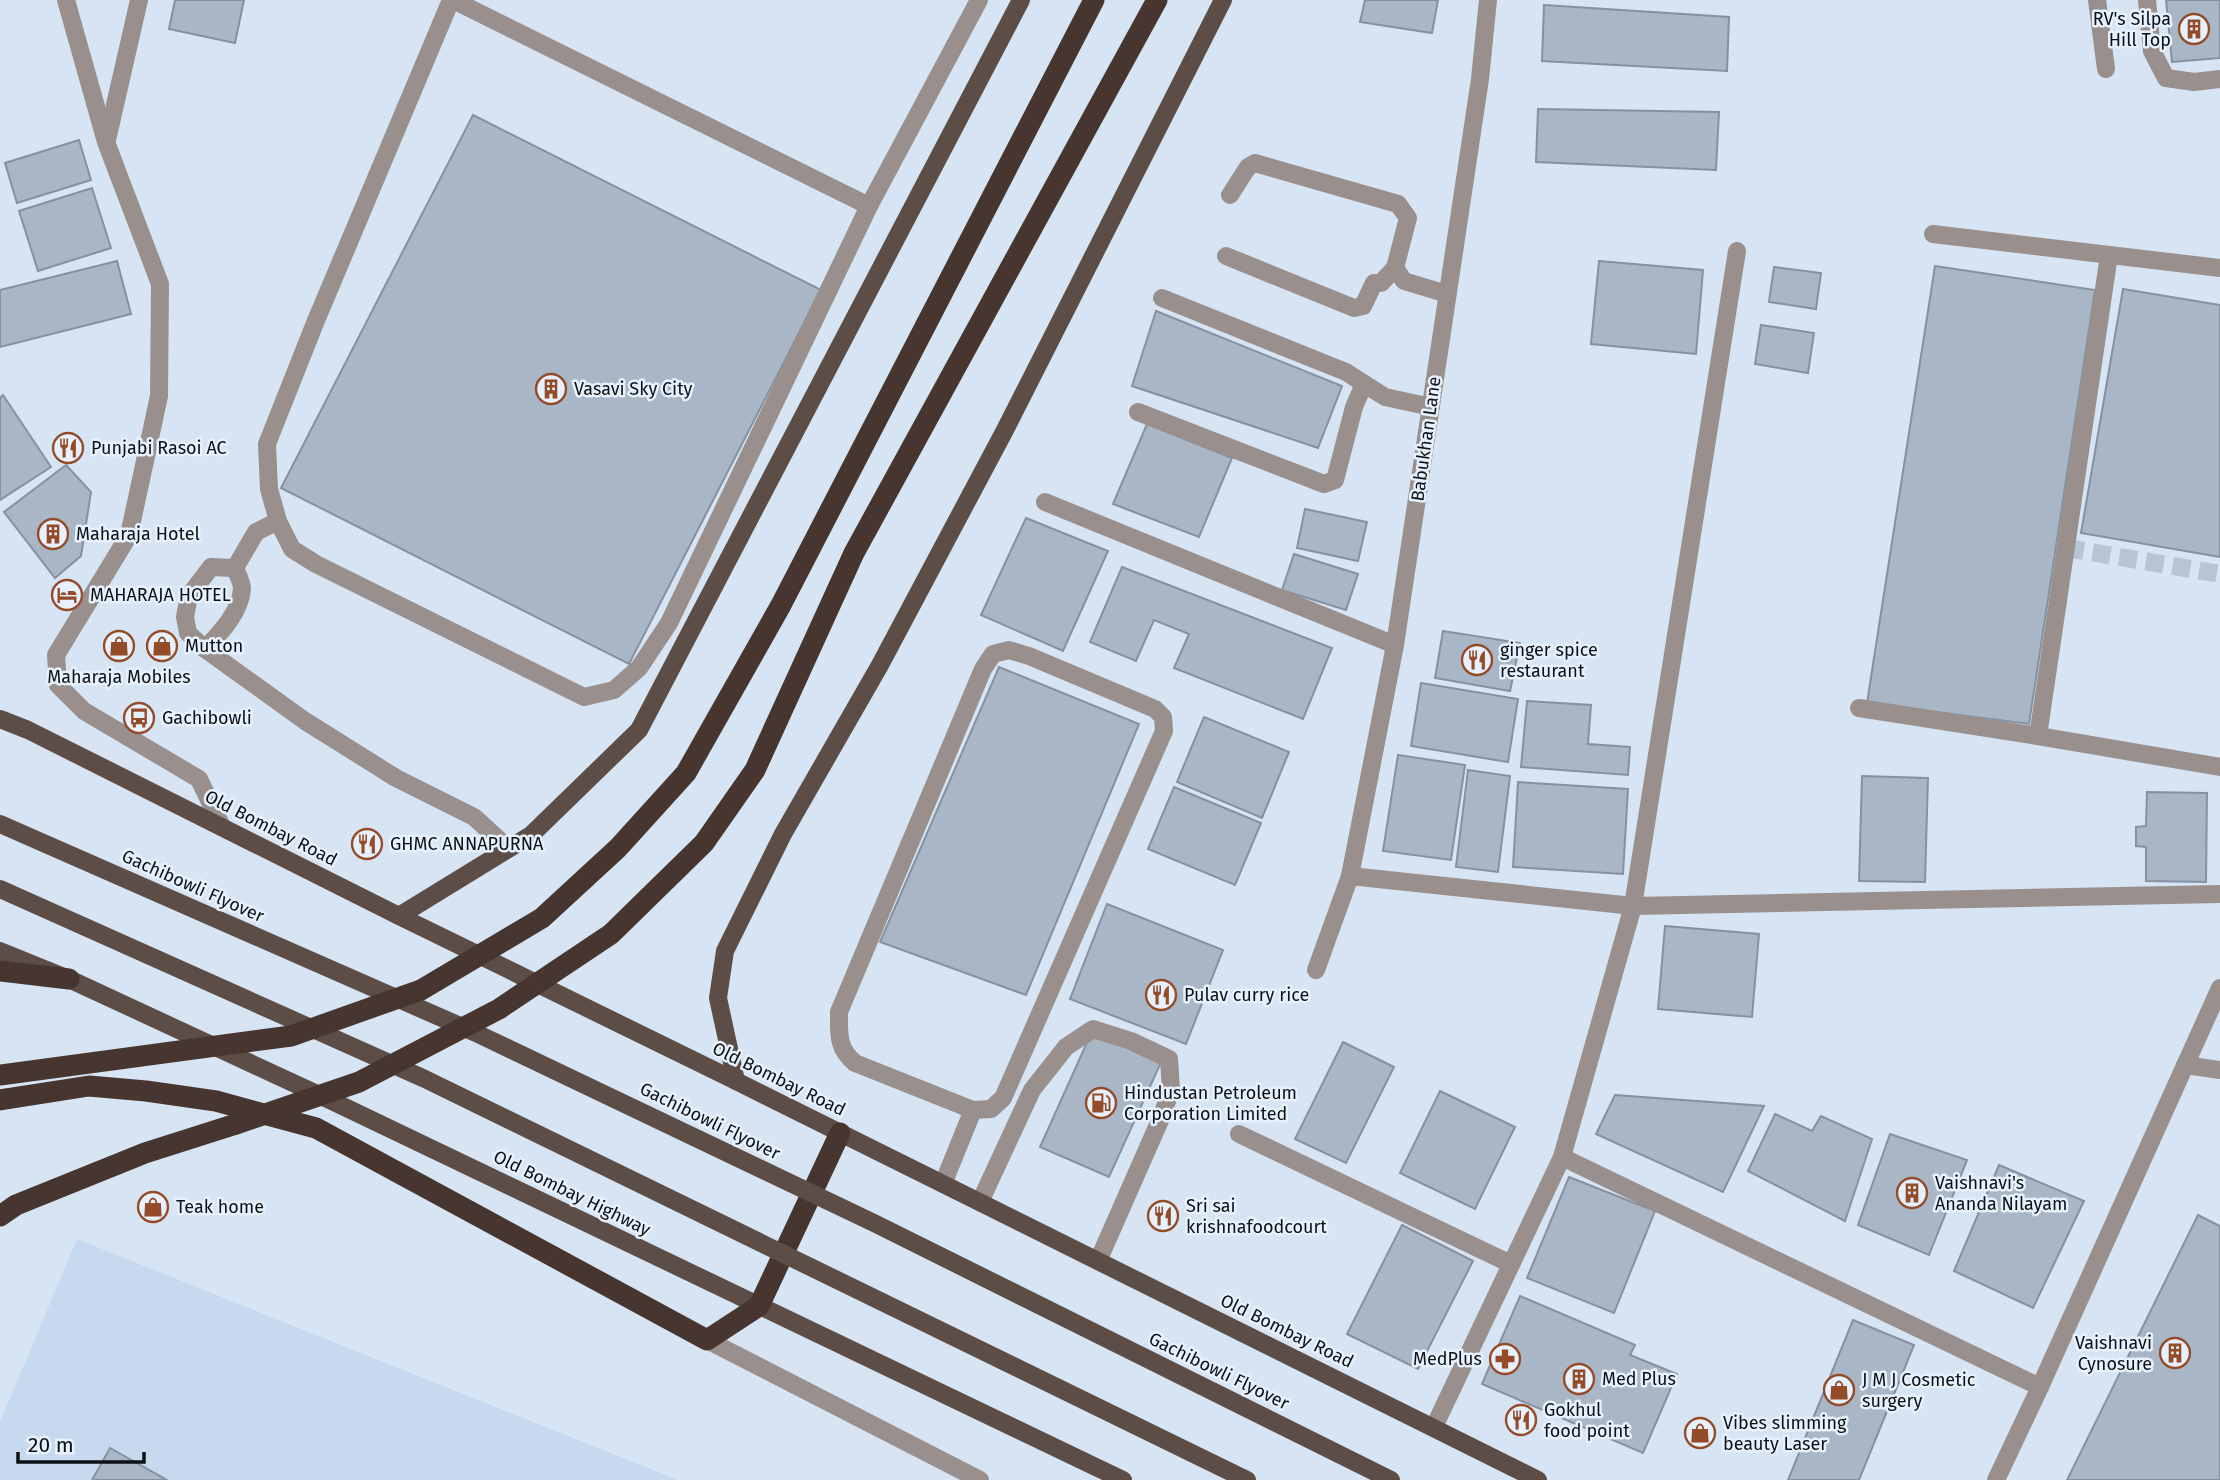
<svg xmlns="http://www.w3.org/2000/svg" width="2220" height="1480" viewBox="0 0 2220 1480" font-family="'Fira Sans',sans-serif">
<rect width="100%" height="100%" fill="#d7e4f4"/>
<polygon fill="#c7d9ef" points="77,1239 678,1480 0,1480 0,1422"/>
<g fill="#a9b6c5" stroke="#8591a0" stroke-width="2">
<polygon points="175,0 244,0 235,43 169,29"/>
<polygon points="1365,0 1438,0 1432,33 1360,22"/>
<polygon points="2166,0 2220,0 2220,58 2172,62"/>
<polygon points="1544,5 1729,17 1727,71 1542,61"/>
<polygon points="1538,109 1719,112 1716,170 1536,162"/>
<polygon points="473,115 821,290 629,664 281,488"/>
<polygon points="79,140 91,180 17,203 5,163"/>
<polygon points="92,188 111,248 38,271 19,211"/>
<polygon points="117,261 131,314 0,347 0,290"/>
<polygon points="1599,261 1703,270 1696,354 1591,344"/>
<polygon points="1935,266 2095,290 2029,724 1867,703"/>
<polygon points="1774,267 1821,273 1816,309 1769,302"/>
<polygon points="2123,289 2220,305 2220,557 2081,533"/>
<polygon points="1156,311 1342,386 1318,448 1132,386"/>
<polygon points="1761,325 1814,333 1808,373 1755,364"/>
<polygon points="3,395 51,467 0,500 0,398"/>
<polygon points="1147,424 1232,458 1199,537 1113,504"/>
<polygon points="66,465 91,492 81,556 55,578 4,512"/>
<polygon points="1305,509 1367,522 1358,561 1297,548"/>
<polygon points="1026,518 1108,551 1063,651 981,615"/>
<polygon points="1294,554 1358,574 1346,610 1282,590"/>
<polygon points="1122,567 1332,648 1303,719 1174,668 1189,634 1154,620 1136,661 1090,642"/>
<polygon points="1443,631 1520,643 1510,691 1435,678"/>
<polygon points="999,667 1139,724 1026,995 880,942"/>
<polygon points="1421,683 1518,699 1508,762 1411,746"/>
<polygon points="1527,701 1591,705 1588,744 1630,747 1628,775 1521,767"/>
<polygon points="1204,717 1289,752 1262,818 1177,782"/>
<polygon points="1398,755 1465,765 1451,860 1383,851"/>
<polygon points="1468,770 1510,776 1498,872 1456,867"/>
<polygon points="1862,776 1928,778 1925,882 1859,881"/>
<polygon points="1518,782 1628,789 1623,874 1513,867"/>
<polygon points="1174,787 1261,823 1235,885 1148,849"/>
<polygon points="2147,792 2207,793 2206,882 2146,881 2146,847 2136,846 2136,827 2146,826"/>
<polygon points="1107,904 1223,950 1186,1044 1070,999"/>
<polygon points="1665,926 1759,934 1752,1017 1658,1009"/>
<polygon points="1093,1029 1162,1060 1109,1177 1040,1147"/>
<polygon points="1343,1042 1394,1067 1346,1163 1295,1139"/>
<polygon points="1440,1091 1515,1127 1475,1209 1400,1173"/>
<polygon points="1615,1095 1764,1106 1723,1192 1596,1134"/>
<polygon points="1775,1114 1812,1131 1821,1116 1872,1139 1845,1221 1748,1171"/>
<polygon points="1890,1134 1967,1160 1929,1255 1858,1225"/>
<polygon points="1999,1165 2084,1201 2033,1308 1954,1271"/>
<polygon points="1569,1177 1655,1211 1614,1313 1527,1278"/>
<polygon points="2198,1215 2220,1226 2220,1480 2067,1480"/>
<polygon points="1402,1225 1473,1261 1418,1369 1347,1334"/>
<polygon points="1520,1296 1635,1345 1630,1355 1677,1374 1643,1453 1482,1384"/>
<polygon points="1853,1320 1914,1345 1859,1480 1788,1480"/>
<polygon points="110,1448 167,1480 92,1480"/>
</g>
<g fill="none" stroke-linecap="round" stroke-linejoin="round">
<polyline stroke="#b9c4d3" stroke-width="18" stroke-dasharray="18 9" stroke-linecap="butt" points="2066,548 2220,574"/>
<g stroke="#99908d" stroke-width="18">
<polyline points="66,0 106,142 160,284 159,396 129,535 56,655 58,685 84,711 199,779 222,827"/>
<polyline points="451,0 315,323 267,444 269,489 278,521 292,549 316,564 584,697 614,690 639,668 669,623 869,206 979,0"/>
<polyline points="453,0 869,206"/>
<polyline points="2097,0 2106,69"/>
<polyline points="2147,0 2152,51 2166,78 2194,82 2220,79"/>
<polyline points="107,140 139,0"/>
<polyline points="1230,195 1248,167 1255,163 1398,204 1408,218 1395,268 1404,281 1447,294"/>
<polyline points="1933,234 2220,268"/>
<polyline points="1226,256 1354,308 1363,306 1374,283 1381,283 1395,268"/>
<polyline points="1162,298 1346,372 1385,397 1431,407"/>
<polyline points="1138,412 1324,484 1335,480 1354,407 1364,384"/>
<polyline points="1045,502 1395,645"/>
<polyline points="235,568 211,567 189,596 185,617 188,633 205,649 305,721 396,778 474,817 508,848"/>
<polyline points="235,568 256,532 278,521"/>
<path d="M 205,649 C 220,633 240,613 242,589 C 242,582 237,574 235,568"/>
<polyline points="1859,708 2038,736 2220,767"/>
<polyline points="2038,736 2109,255"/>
<polyline points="1350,876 1395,645 1480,79 1488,0"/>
<polyline points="1316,970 1350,876 1633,906 2220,894"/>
<polyline points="2185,1065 2220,1070"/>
<polyline points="1239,1134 1511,1264"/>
<polyline points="1562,1157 2040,1387"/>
<path d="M 943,1184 L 973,1110 L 855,1063 C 837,1048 839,1034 839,1012 L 983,669 L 993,654 L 1009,650 L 1029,656 L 1155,709 L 1163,717 L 1164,731 L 1003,1098 L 991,1109 L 973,1110"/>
<polyline points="980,1202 1032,1090 1066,1047 1093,1029 1131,1041 1169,1059 1171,1090 1161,1118 1098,1261"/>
<polyline points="707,1340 980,1480"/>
<polyline points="1434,1427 1562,1157 1633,906 1737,251"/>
<polyline points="1996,1480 2040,1387 2220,988"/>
</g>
<g stroke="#5c4e47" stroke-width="18">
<polyline points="0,719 28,730 399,916 736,1081 1538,1480"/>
<polyline points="399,916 531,835 639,730 1021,0"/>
<polyline points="0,951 69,979 332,1101 1123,1480"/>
<polyline points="736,1081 718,998 725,951 783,834 880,665 1005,430 1223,0"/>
</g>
<g stroke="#46362f" stroke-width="21">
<polyline points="0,971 69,979"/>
<polyline points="0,1100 89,1086 146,1091 216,1101 316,1128 707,1340 759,1306 840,1133"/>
<polyline points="0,1216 16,1205 145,1153 236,1124"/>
</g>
<g stroke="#5c4e47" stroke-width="18">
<polyline points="0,824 476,1033 874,1223 1391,1480"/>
<polyline points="0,889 425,1079 1247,1480"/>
</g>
<g stroke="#46362f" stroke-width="21">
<polyline points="0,1075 291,1036 421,990 542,918 618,848 686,773 781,605 1094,0"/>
<polyline points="236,1124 359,1082 499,1009 611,934 704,843 755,770 854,553 1157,0"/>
</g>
</g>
<defs>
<g id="building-ring" transform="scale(1.575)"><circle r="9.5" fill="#e7f1fe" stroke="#934b28" stroke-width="1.5"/><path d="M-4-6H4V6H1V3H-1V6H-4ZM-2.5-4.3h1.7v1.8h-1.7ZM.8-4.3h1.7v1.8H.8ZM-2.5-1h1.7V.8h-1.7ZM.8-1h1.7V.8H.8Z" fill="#934b28"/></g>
<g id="restaurant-ring" transform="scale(1.575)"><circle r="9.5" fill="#e7f1fe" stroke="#934b28" stroke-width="1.5"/><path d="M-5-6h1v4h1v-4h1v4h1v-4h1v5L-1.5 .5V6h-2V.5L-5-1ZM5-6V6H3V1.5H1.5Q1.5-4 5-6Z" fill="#934b28"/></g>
<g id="hotel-ring" transform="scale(1.575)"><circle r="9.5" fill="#e7f1fe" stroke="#934b28" stroke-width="1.5"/><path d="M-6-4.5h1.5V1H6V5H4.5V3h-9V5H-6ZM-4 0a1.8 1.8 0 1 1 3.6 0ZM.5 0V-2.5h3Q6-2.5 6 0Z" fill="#934b28"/></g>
<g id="shop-ring" transform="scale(1.575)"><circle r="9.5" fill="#e7f1fe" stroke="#934b28" stroke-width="1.5"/><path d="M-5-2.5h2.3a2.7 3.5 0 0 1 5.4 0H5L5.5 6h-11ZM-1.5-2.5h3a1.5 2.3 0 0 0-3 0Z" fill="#934b28"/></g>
<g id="bus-ring" transform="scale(1.575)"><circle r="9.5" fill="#e7f1fe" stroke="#934b28" stroke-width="1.5"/><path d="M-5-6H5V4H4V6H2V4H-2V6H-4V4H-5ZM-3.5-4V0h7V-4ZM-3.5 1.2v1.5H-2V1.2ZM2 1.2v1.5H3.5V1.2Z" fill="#934b28"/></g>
<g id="fuel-ring" transform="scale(1.575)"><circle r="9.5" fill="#e7f1fe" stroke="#934b28" stroke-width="1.5"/><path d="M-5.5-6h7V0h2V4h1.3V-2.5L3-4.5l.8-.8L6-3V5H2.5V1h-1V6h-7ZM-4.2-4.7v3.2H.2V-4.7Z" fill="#934b28"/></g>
<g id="pharmacy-ring" transform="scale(1.575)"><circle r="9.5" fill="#e7f1fe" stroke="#934b28" stroke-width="1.5"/><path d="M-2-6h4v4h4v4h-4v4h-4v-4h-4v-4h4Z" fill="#934b28"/></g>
</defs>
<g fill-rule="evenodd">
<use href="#building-ring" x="2194" y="29"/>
<use href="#building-ring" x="551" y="389"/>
<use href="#restaurant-ring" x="68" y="448"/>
<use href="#building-ring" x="53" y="534"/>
<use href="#hotel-ring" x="67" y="595"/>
<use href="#shop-ring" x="119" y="646"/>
<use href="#shop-ring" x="162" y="646"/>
<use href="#restaurant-ring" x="1477" y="660"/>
<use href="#bus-ring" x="139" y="718"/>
<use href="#restaurant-ring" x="367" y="844"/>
<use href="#restaurant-ring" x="1161" y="995"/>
<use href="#fuel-ring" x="1101" y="1103"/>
<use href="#building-ring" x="1912" y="1193"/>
<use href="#shop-ring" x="153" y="1207"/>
<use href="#restaurant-ring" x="1163" y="1216"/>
<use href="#building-ring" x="2175" y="1353"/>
<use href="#pharmacy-ring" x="1505" y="1359"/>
<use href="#building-ring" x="1579" y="1379"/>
<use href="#shop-ring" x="1839" y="1390"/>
<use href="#restaurant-ring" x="1521" y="1420"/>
<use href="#shop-ring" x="1700" y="1433"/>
</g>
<g text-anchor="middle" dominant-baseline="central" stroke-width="5" stroke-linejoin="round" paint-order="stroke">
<g font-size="18" fill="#0d1116" stroke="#e7f1fe" text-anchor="start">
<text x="2171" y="19" text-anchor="end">RV's Silpa<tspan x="2171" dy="21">Hill Top</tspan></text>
<text x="574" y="389">Vasavi Sky City</text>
<text x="91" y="448">Punjabi Rasoi AC</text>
<text x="76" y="534">Maharaja Hotel</text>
<text x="90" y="595">MAHARAJA HOTEL</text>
<text x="185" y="646">Mutton</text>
<text x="1500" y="650">ginger spice<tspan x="1500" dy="21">restaurant</tspan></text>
<text x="119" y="677" text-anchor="middle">Maharaja Mobiles</text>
<text x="162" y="718">Gachibowli</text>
<text x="390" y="844">GHMC ANNAPURNA</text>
<text x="1184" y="995">Pulav curry rice</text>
<text x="1124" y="1093">Hindustan Petroleum<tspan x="1124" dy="21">Corporation Limited</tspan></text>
<text x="1935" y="1183">Vaishnavi's<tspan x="1935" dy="21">Ananda Nilayam</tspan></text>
<text x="1186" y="1206">Sri sai<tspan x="1186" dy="21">krishnafoodcourt</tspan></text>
<text x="176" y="1207">Teak home</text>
<text x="2152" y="1343" text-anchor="end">Vaishnavi<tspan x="2152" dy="21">Cynosure</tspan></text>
<text x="1482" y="1359" text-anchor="end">MedPlus</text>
<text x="1602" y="1379">Med Plus</text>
<text x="1862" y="1380">J M J Cosmetic<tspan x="1862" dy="21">surgery</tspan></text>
<text x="1544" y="1410">Gokhul<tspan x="1544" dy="21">food point</tspan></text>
<text x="1723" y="1423">Vibes slimming<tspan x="1723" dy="21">beauty Laser</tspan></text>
</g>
<g font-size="18" fill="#0d1116" stroke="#e7f1fe">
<text transform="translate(1426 439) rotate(-82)">Babukhan Lane</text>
<text transform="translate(271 828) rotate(27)">Old Bombay Road</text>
<text transform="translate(193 886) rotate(24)">Gachibowli Flyover</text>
<text transform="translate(779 1079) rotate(26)">Old Bombay Road</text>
<text transform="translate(710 1121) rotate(26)">Gachibowli Flyover</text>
<text transform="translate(572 1193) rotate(26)">Old Bombay Highway</text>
<text transform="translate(1287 1331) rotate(26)">Old Bombay Road</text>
<text transform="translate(1219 1371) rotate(26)">Gachibowli Flyover</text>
</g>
</g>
<path d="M18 1452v10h126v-10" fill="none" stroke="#0d1116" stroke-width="3.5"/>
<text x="28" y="1452" font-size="21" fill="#0d1116" stroke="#e7f1fe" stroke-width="5" paint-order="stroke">20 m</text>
</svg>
